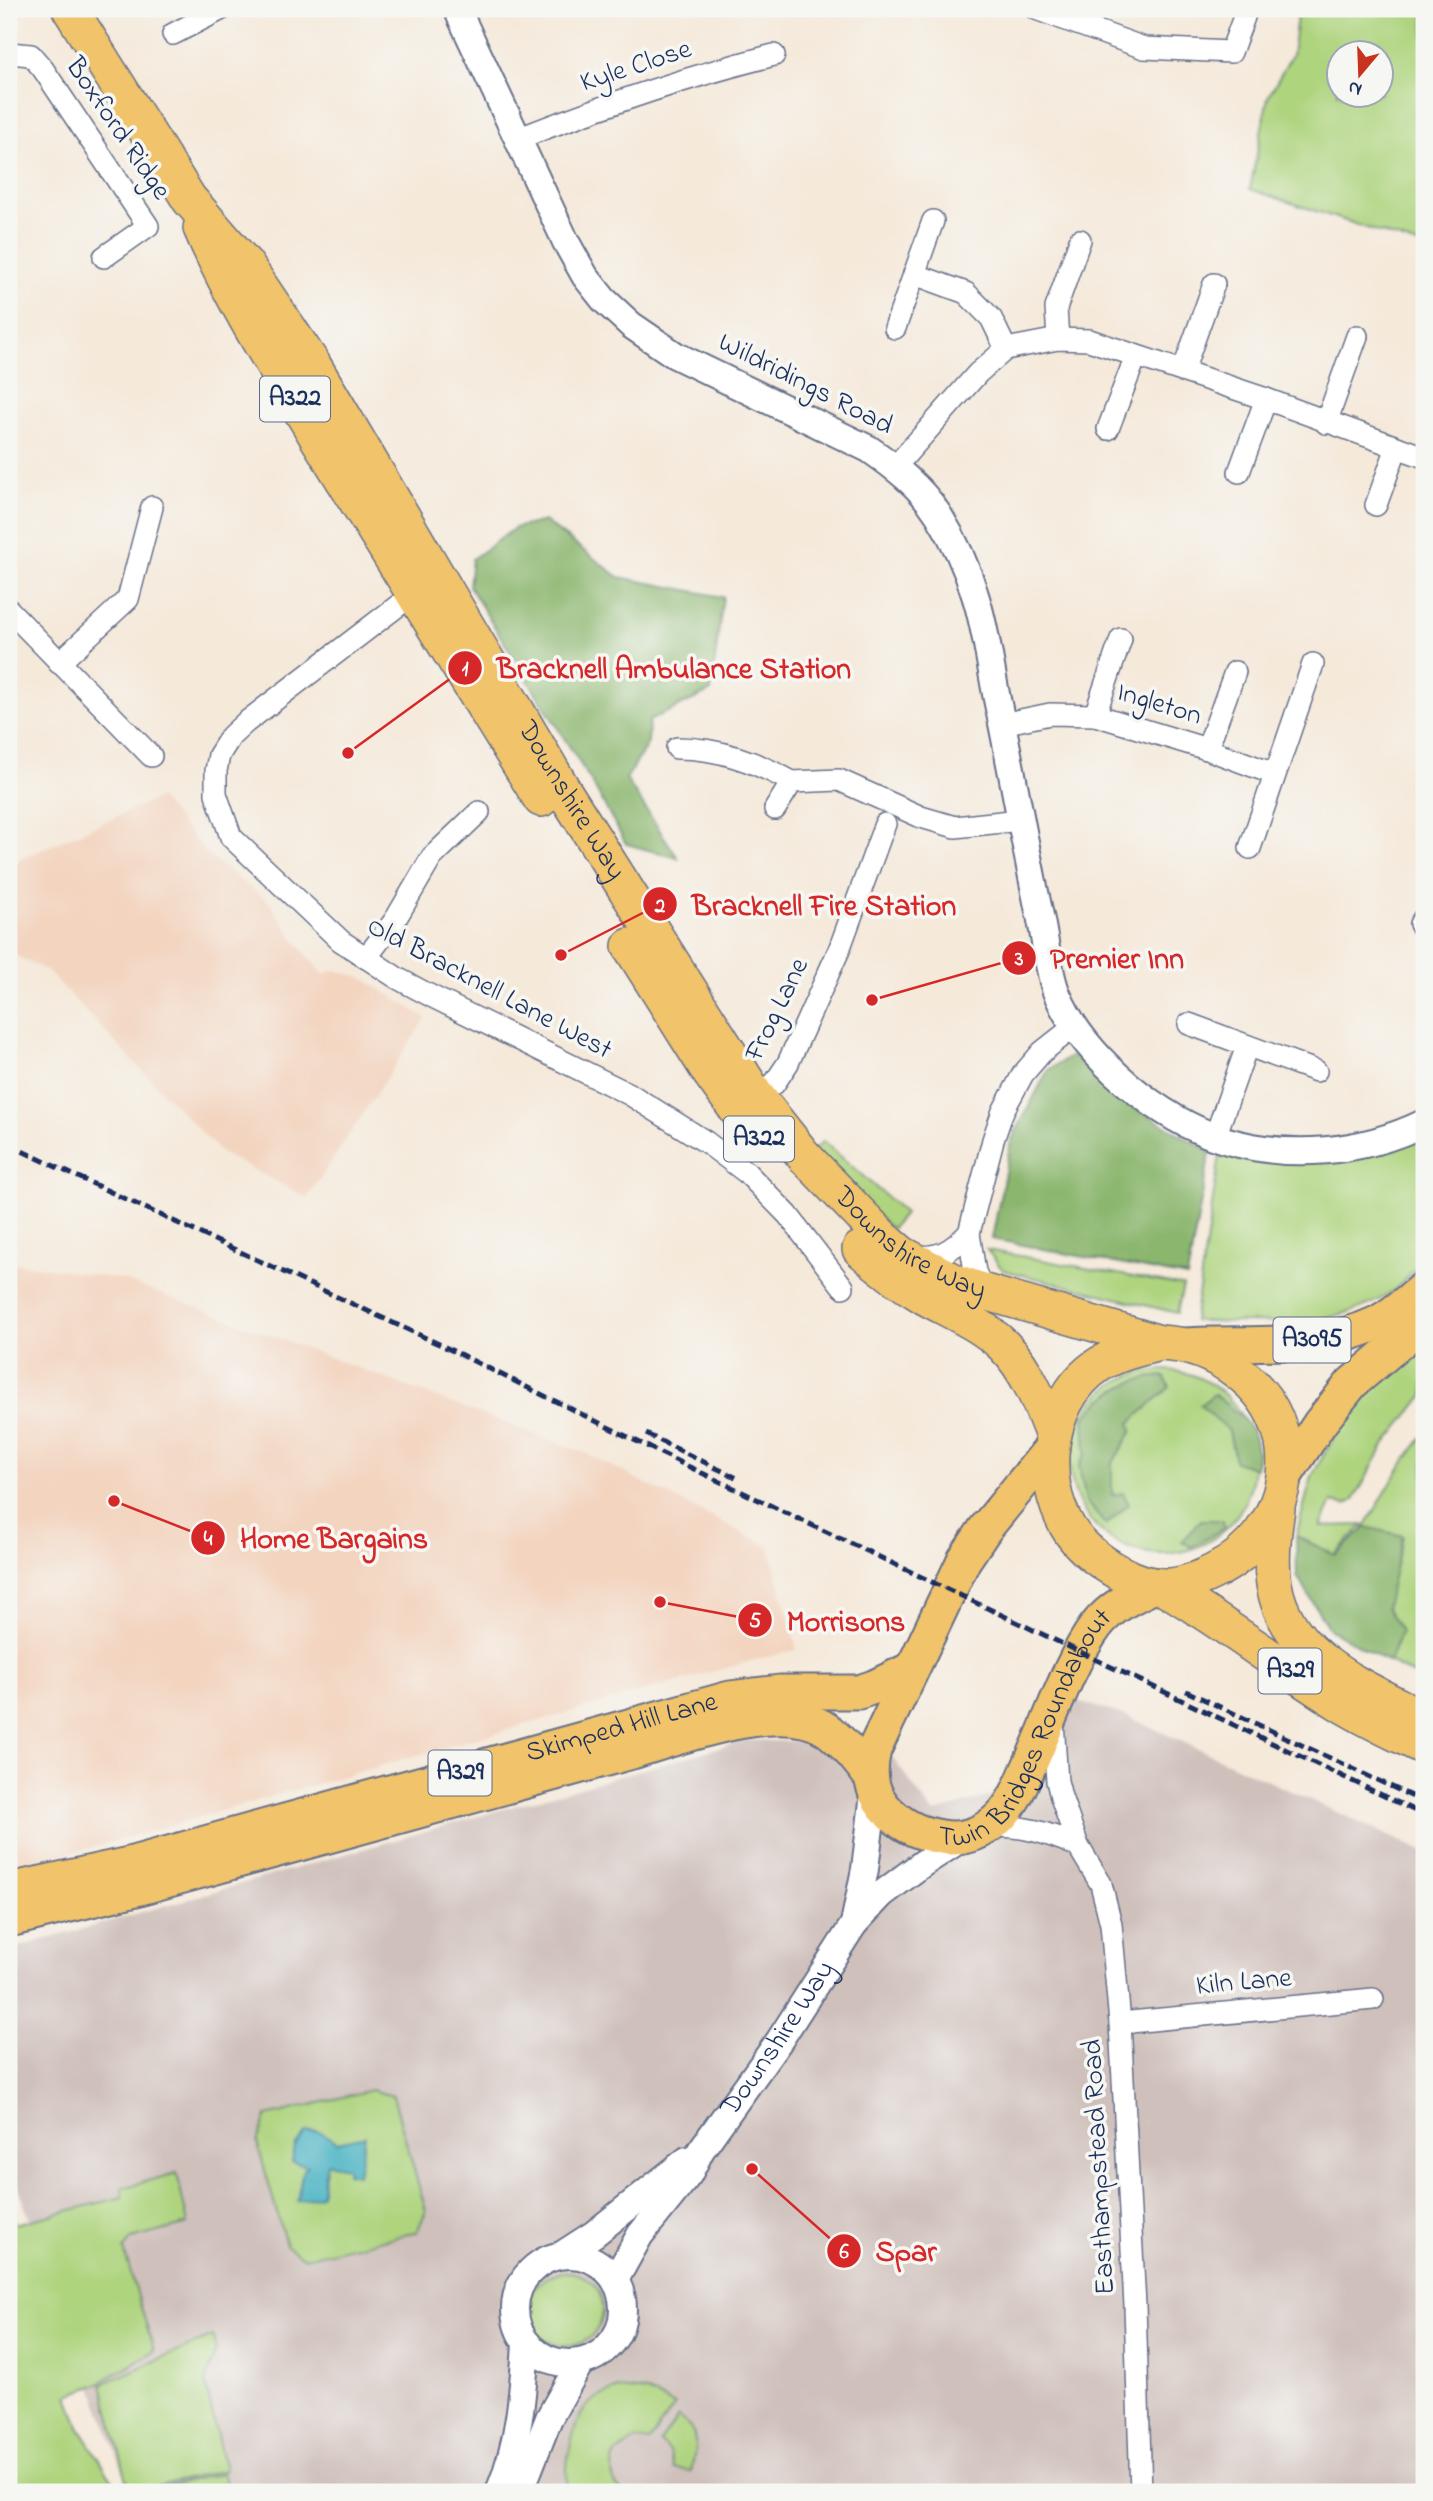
<svg xmlns="http://www.w3.org/2000/svg" width="1433" height="2501" viewBox="0 0 1433 2501" font-family="'Indie Flower',sans-serif">
<rect width="100%" height="100%" fill="#f6f6f2"/>
<filter id="ink" filterUnits="userSpaceOnUse"><feTurbulence type="fractalNoise" baseFrequency=".0143" numOctaves="2"/><feDisplacementMap in="SourceGraphic" scale="14" xChannelSelector="R" yChannelSelector="G"/><feConvolveMatrix kernelMatrix="1 2 1 2 8 2 1 2 1" color-interpolation-filters="sRGB"/></filter>
<filter id="wash" filterUnits="userSpaceOnUse"><feTurbulence type="fractalNoise" baseFrequency=".00686" numOctaves="4" result="noise"/><feDisplacementMap in="SourceGraphic" scale="28" xChannelSelector="R" yChannelSelector="G"/><feGaussianBlur stdDeviation="1.57" result="paint"/><feColorMatrix in="noise" values="0 0 0 0 0 0 0 0 0 0 0 0 0 0 0 0 0 1.4 0 .05"/><feComposite in="paint" operator="in"/></filter>
<g filter="url(#wash)">
<rect width="100%" height="100%" fill="#f5e9da"/>
<g fill="#f3d4bf">
<polygon points="159,798 210,857 269,902 298,944 323,974 335,970 361,977 426,1018 307,1198 220,1152 47,971 9,952 9,864"/>
<polygon points="9,1262 121,1279 587,1454 769,1546 797,1650 754,1660 9,1871"/>
</g>
<polygon fill="#cfc0bb" points="1050,1693 1124,1715 1424,1852 1424,2492 131,2492 9,2164 9,1950 746,1740 883,1745 933,1813 998,1794"/>
<g fill="#aed47e" stroke="#64826e" stroke-width="2" fill-rule="evenodd">
<path d="M 1298,9 L 1424,9 L 1424,247 L 1250,189 L 1268,97 L 1292,55 ZM 1338,52 L 1380,52 L 1380,94 L 1338,94 Z"/>
<path d="M 1424,1131 L 1424,1258 C 1413,1270 1400,1288 1386,1296 C 1328,1330 1258,1322 1194,1321 L 1221,1148 Z"/>
<polygon points="823,1141 905,1213 891,1229 811,1153"/>
<polygon points="987,1250 1183,1286 1177,1313 1003,1270"/>
<polygon points="1424,1333 1424,1395 1383,1447 1354,1500 1346,1505 1332,1502 1321,1526 1363,1525 1334,1555 1296,1536 1312,1476 1353,1403"/>
<circle cx="1162" cy="1462" r="92"/>
<path d="M 1424,1436 L 1424,1680 L 1389,1662 L 1400,1631 L 1351,1547 C 1377,1512 1395,1469 1424,1436 Z"/>
<polygon points="371,2090 393,2096 426,2211 417,2232 304,2258 286,2245 257,2142 267,2116"/>
<polygon points="177,2173 188,2224 131,2239 124,2250 154,2351 94,2386 68,2395 79,2427 120,2492 15,2492 9,2470 9,2207 15,2224 123,2197 122,2188"/>
<circle cx="566" cy="2309" r="37"/>
<polygon points="213,2336 216,2350 205,2382 225,2470 130,2492 102,2384"/>
<path d="M 619,2389 L 647,2392 L 675,2405 L 649,2441 L 636,2440 C 630,2444 620,2448 616,2454 C 609,2467 611,2484 623,2492 L 567,2492 C 563,2469 573,2413 594,2400 C 601,2395 611,2392 619,2389 Z"/>
<path d="M 678,2417 C 701,2432 696,2447 691,2471 L 674,2469 L 670,2453 L 660,2442 Z"/>
<polygon points="223,2473 229,2492 141,2492"/>
</g>
<g fill="#8ab66d" stroke="#527266" stroke-width="2">
<polygon points="544,521 619,577 723,597 711,691 649,721 648,743 626,779 678,858 626,844 591,781 469,586 472,559 515,528"/>
<polygon points="1074,1055 1122,1100 1210,1152 1187,1277 992,1239 1011,1141 1048,1070"/>
<path d="M 1164,1376 L 1170,1387 L 1130,1423 L 1132,1431 L 1112,1464 L 1112,1495 L 1123,1493 L 1129,1504 L 1106,1525 L 1086,1502 L 1079,1466 L 1086,1453 L 1084,1418 C 1106,1392 1130,1378 1164,1376 Z"/>
<path d="M 1214,1394 C 1242,1418 1262,1428 1256,1468 L 1235,1461 L 1229,1431 L 1200,1405 Z"/>
<polygon points="1201,1520 1223,1520 1224,1528 1191,1547 1182,1541"/>
<polygon points="1366,1527 1403,1536 1386,1607 1401,1631 1389,1662 1329,1629 1297,1576 1296,1536 1335,1555"/>
</g>
<polygon fill="#46b2c3" stroke="#307090" stroke-width="2" points="319,2131 338,2142 365,2136 358,2175 347,2173 347,2167 327,2163 321,2196 297,2201 303,2169 307,2166 292,2162 295,2146 306,2132"/>
</g>
<g filter="url(#ink)">
<g fill="none" stroke-linecap="round" stroke-linejoin="round">
<g stroke="#677089" stroke-width="24">
<g id="minor">
<polyline points="1036,9 1144,48 1231,52 1244,17"/>
<polyline points="173,34 222,9"/>
<polyline points="9,53 31,55 43,69 148,226 104,257"/>
<path d="M 517,139 C 602,106 686,77 774,55"/>
<polyline points="914,274 966,293 991,318 1006,349"/>
<polyline points="895,328 933,221"/>
<polyline points="1058,339 1056,308 1080,240"/>
<polyline points="1183,371 1214,284"/>
<polyline points="1326,423 1357,336"/>
<polyline points="1108,429 1136,356"/>
<polyline points="895,467 978,373 1006,349 1058,339 1089,340 1266,399 1424,457"/>
<polyline points="1239,472 1266,399"/>
<polyline points="1376,505 1397,447"/>
<polyline points="421,588 245,723 231,736 219,755 216,771 216,794 231,837 341,941 397,978 431,996 631,1095 706,1142 747,1173 788,1215 843,1287"/>
<polyline points="9,610 151,756"/>
<polyline points="59,663 128,599 152,507"/>
<polyline points="1095,715 1121,639"/>
<polyline points="1002,724 1050,714 1095,715 1207,749 1274,774"/>
<path d="M 677,748 C 720,748 756,762 792,782"/>
<polyline points="1207,749 1235,672"/>
<polyline points="775,809 792,782 839,780 921,817 955,827 1020,820"/>
<polyline points="1250,848 1313,664"/>
<polyline points="1420,924 1424,918"/>
<polyline points="366,958 395,920 432,857 479,812"/>
<polyline points="1189,1024 1316,1071"/>
<polyline points="755,1094 774,1084 788,1063 839,950 885,824"/>
<polyline points="1215,1137 1247,1046"/>
<path d="M 912,1256 C 939,1259 951,1251 969,1233"/>
<polyline points="985,1292 975,1272 969,1233 993,1140 1003,1111 1023,1074 1042,1052 1075,1026"/>
<polyline points="1053,1722 1057,1781 1061,1797 1078,1846 1101,1884 1111,1924 1120,2023 1135,2306 1141,2492"/>
<path d="M 989,1826 C 1023,1825 1048,1833 1078,1846"/>
<polyline points="1120,2023 1373,1999"/>
</g>
</g>
<g stroke="#677089" stroke-width="30">
<g id="tertiary">
<path d="M 457,9 L 566,242 L 585,276 L 604,300 L 631,325 L 675,355 L 869,449 C 895,467 921,487 938,514 C 953,538 967,568 975,595 C 986,628 990,665 997,699 C 1012,770 1024,841 1039,911 C 1045,936 1048,972 1057,994 C 1084,1058 1159,1119 1224,1140 C 1290,1160 1362,1153 1424,1123"/>
<polyline points="854,1924 865,1869 874,1793"/>
<polyline points="563,2254 594,2234 687,2160"/>
<circle cx="569" cy="2309" r="54"/>
<path id="s1" d="M 615,2280 L 640,2235 L 689,2174 L 701,2150 L 779,2041 L 854,1924 L 882,1894 L 922,1864 L 962,1838"/>
<path d="M 499,2492 C 519,2444 523,2394 526,2343"/>
<polyline points="520,2492 549,2418 580,2363"/>
</g>
</g>
<g stroke="#677089" stroke-width="37">
<g id="primary">
<path d="M 1185,1345 C 1248,1341 1318,1351 1377,1323 C 1394,1314 1409,1300 1424,1288"/>
<path id="s2" d="M 1052,1447 L 985,1529 L 964,1560 L 874,1750 C 868,1775 871,1795 890,1813 C 906,1828 922,1834 942,1837 C 964,1841 985,1832 1000,1817 C 1013,1804 1020,1787 1027,1771 C 1048,1727 1068,1664 1096,1626 C 1111,1606 1135,1595 1157,1585"/>
<polyline points="1285,1476 1320,1423 1352,1383 1424,1322"/>
<path id="s3" d="M 9,1890 L 129,1864 L 730,1698 L 780,1692 L 859,1692 L 874,1687 L 911,1669"/>
<path d="M 9,1920 L 140,1888 L 632,1752 C 681,1737 780,1699 826,1729 C 843,1741 858,1760 870,1776"/>
</g>
</g>
<g stroke="#677089" stroke-width="38">
<g id="trunk">
<path id="s4" d="M 70,9 L 189,199 L 246,265 L 312,363 L 565,793 L 755,1094 L 804,1156 L 882,1237 L 902,1254 L 956,1282 L 985,1292 L 1160,1343"/>
<path d="M 201,228 C 233,303 278,372 320,442 C 393,562 468,680 541,799"/>
<polyline points="630,946 710,1073 747,1124"/>
<path d="M 860,1249 C 880,1267 901,1283 925,1297 C 952,1312 982,1324 1004,1346 C 1028,1370 1041,1405 1053,1436"/>
<path d="M 1160,1343 C 1189,1344 1215,1354 1238,1372 C 1312,1428 1294,1533 1213,1572 C 1199,1579 1178,1587 1162,1586 C 1136,1585 1106,1567 1087,1550 C 1034,1504 1040,1402 1100,1364 C 1118,1353 1140,1348 1160,1343 Z"/>
<path d="M 1277,1509 C 1273,1534 1270,1559 1274,1584 C 1286,1659 1366,1688 1424,1719"/>
<path d="M 1162,1586 C 1223,1622 1278,1665 1338,1702 C 1365,1719 1396,1733 1424,1747"/>
</g>
</g>
<use href="#minor" stroke="#fff" stroke-width="21"/>
<use href="#tertiary" stroke="#fff" stroke-width="26"/>
<use href="#primary" stroke="#f1c36a" stroke-width="33"/>
<use href="#trunk" stroke="#f1c36a" stroke-width="35"/>
<g stroke="#1b2f5e" stroke-width="5" stroke-dasharray="10 5" stroke-linecap="butt">
<polyline points="9,1145 441,1345 683,1464 1424,1815"/>
<polyline points="646,1434 737,1478"/>
<polyline points="1186,1691 1424,1802"/>
</g>
</g>
</g>
<g text-anchor="middle" dominant-baseline="central" stroke-width="7" stroke-linejoin="round" paint-order="stroke">
<g fill="#f6f6f2" stroke="#5d6b8a" stroke-width="2">
<rect x="260" y="376.5" width="70" height="45" rx="5"/>
<rect x="724" y="1116.5" width="70" height="45" rx="5"/>
<rect x="1273.5" y="1317.5" width="77" height="45" rx="5"/>
<rect x="1258.5" y="1648.5" width="63" height="45" rx="5"/>
<rect x="428.5" y="1750.5" width="63" height="45" rx="5"/>
</g>
<g font-size="26" font-weight="bold" fill="#1b2f5e">
<text x="295" y="399">A322</text>
<text x="759" y="1139">A322</text>
<text x="1312" y="1340">A3095</text>
<text x="1290" y="1671">A329</text>
<text x="460" y="1773">A329</text>
</g>
<g font-size="28" fill="#1b2f5e" stroke="#f6f6f2">
<text transform="translate(636 67) rotate(-18)">Kyle Close</text>
<text transform="translate(117 129) rotate(56)">Boxford Ridge</text>
<text transform="translate(805 385) rotate(27)">Wildridings Road</text>
<text transform="translate(1159 705) rotate(17)">Ingleton</text>
<text stroke="none"><textPath href="#s4" startOffset="938">Downshire Way</textPath></text>
<text transform="translate(489 989) rotate(28)">Old Bracknell Lane West</text>
<text transform="translate(778 1010) rotate(-64)">Frog Lane</text>
<text stroke="none"><textPath href="#s4" startOffset="1503">Downshire Way</textPath></text>
<text stroke="none"><textPath href="#s2" startOffset="626">Twin Bridges Roundabout</textPath></text>
<text stroke="none"><textPath href="#s3" startOffset="634">Skimped Hill Lane</textPath></text>
<text transform="translate(1244 1983) rotate(-5)">Kiln Lane</text>
<text stroke="none"><textPath href="#s1" startOffset="292">Downshire Way</textPath></text>
<text transform="translate(1100 2167) rotate(-93)">Easthampstead Road</text>
</g>
</g>
<path fill="none" stroke="#d62828" stroke-width="2.5" d="M348 753L465 668M561 955L660 904M872 1000L1019 958M114 1501L208 1538M660 1602L755 1620M752 2169L844 2251"/>
<g fill="#d62828" stroke="#f6f6f2" stroke-width="2.5">
<circle cx="348" cy="753" r="7"/>
<circle cx="561" cy="955" r="7"/>
<circle cx="872" cy="1000" r="7"/>
<circle cx="114" cy="1501" r="7"/>
<circle cx="660" cy="1602" r="7"/>
<circle cx="752" cy="2169" r="7"/>
<circle cx="465" cy="668" r="18"/>
<circle cx="660" cy="904" r="18"/>
<circle cx="1019" cy="958" r="18"/>
<circle cx="208" cy="1538" r="18"/>
<circle cx="755" cy="1620" r="18"/>
<circle cx="844" cy="2251" r="18"/>
</g>
<g font-size="21" text-anchor="middle" font-weight="bold" fill="#fff">
<text x="465" y="675">1</text>
<text x="660" y="912">2</text>
<text x="1019" y="965">3</text>
<text x="208" y="1545">4</text>
<text x="755" y="1627">5</text>
<text x="844" y="2258">6</text>
</g>
<g font-size="30" text-anchor="middle" font-weight="bold" fill="#d62828" stroke="#f6f6f2" stroke-width="7" stroke-linejoin="round" paint-order="stroke">
<text x="674" y="678">Bracknell Ambulance Station</text>
<text x="824" y="915">Bracknell Fire Station</text>
<text x="1117" y="968">Premier Inn</text>
<text x="334" y="1548">Home Bargains</text>
<text x="846" y="1631">Morrisons</text>
<text x="906" y="2261">Spar</text>
</g>
<rect width="1433" height="2501" fill="none" stroke="#f6f6f2" stroke-width="35"/>
<g transform="translate(1360 74) rotate(199)"><circle r="33" fill="#f6f6f2" stroke="#9ea6b7" stroke-width="2"/>
<path d="M0-5L12 26L0 18L-12 26Z" fill="#c8321e"/>
<text y="-10" font-size="19" font-weight="bold" text-anchor="middle" fill="#1b2f5e">N</text>
</g>
</svg>
